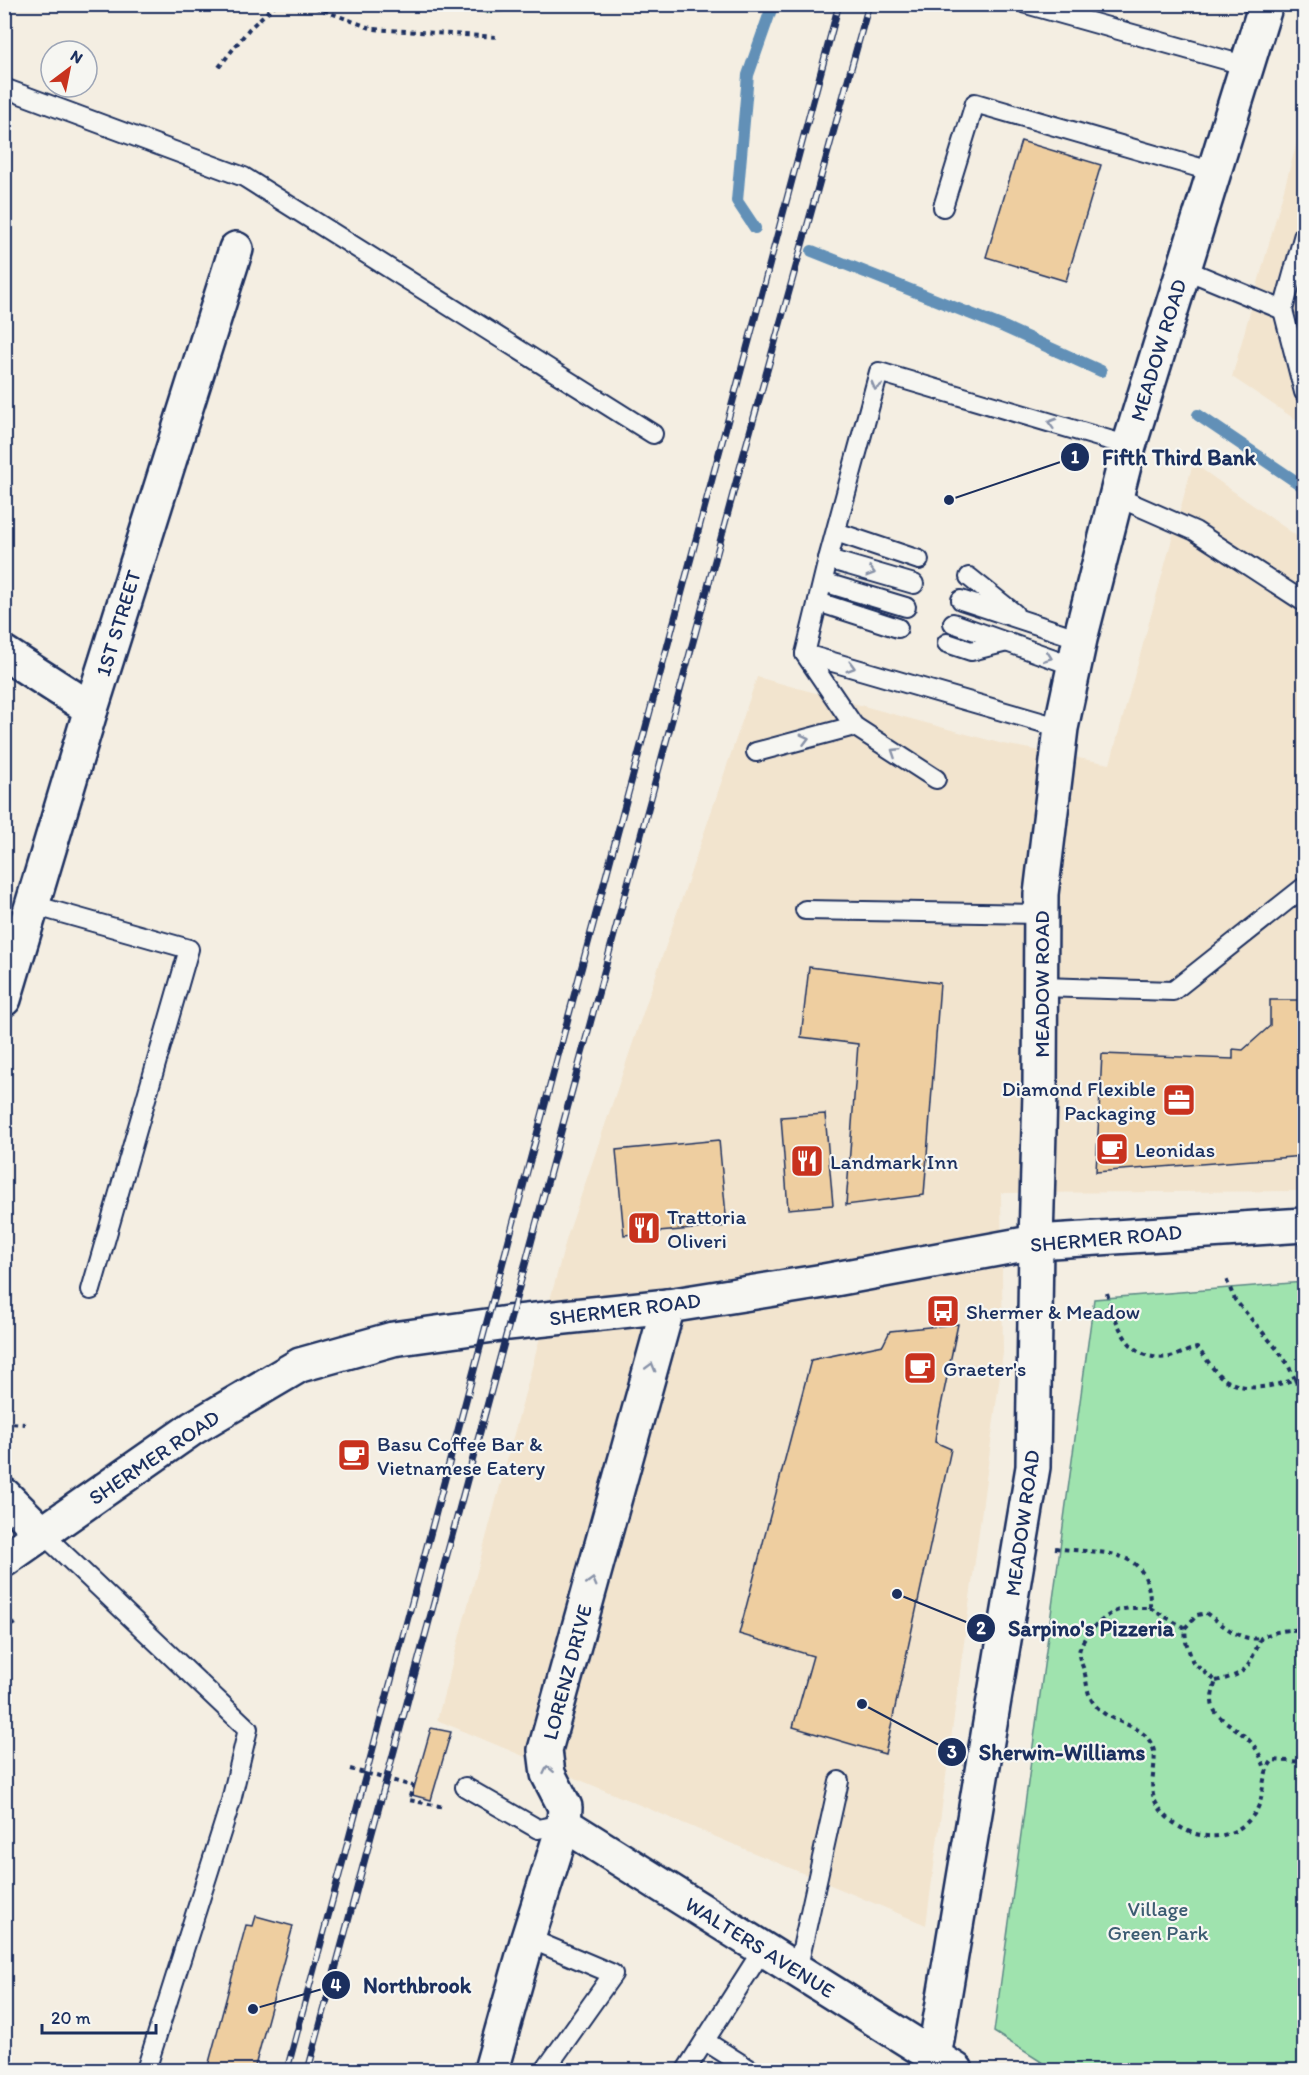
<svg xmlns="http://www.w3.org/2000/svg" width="1309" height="2075" viewBox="0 0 1309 2075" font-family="Itim,sans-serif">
<rect width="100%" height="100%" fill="#f4eee2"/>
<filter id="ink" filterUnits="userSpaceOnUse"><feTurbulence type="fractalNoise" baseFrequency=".0167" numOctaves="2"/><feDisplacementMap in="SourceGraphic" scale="12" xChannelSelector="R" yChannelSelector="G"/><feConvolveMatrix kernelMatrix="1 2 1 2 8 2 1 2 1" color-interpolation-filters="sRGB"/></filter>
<g filter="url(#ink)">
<g fill="#f2e4ce">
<polygon points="1304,117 1304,425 1232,377"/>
<polygon points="1193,463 1304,541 1304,1191 1001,1193 1003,1353 926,1925 437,1720 567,1237 757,677 1003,744 1110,764"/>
</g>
<g fill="#9fe3ae" stroke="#5d8986" stroke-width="1.5">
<polygon points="444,5 444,4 568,5 487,13"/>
<polygon points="1304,1282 1304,2070 1054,2070 994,2032 1094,1299"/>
</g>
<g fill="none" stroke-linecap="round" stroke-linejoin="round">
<g stroke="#6290b7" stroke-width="12">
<polyline points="755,228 737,201 748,75 773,4"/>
<polyline points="812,251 1004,327 1101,371"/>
<polyline points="1198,415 1304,487"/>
</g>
</g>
<g fill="#eecea0" stroke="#1b2f5e" stroke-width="1.5">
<polygon points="1021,141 1101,165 1066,281 986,257"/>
<polygon points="809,967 940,983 924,1195 846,1205 858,1044 801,1037"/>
<polygon points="1270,1000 1304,1000 1304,1156 1096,1172 1102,1054 1233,1059 1233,1049 1243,1050 1270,1026"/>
<polygon points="825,1114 833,1205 788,1209 781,1117"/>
<polygon points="719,1140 727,1226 624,1235 616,1150"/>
<polygon points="958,1324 937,1425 935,1442 951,1449 885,1754 793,1727 813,1656 739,1634 811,1360 883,1345 890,1331"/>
<polygon points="431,1728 451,1732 431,1800 412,1795"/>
<polygon points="256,1916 293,1926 254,2070 207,2070 246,1925 253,1926"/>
</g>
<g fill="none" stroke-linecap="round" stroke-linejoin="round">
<g stroke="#1b2f5e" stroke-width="22">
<g id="service">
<polyline points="1026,4 1247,66"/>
<polyline points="4,88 244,177 653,434"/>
<polyline points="943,207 975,103 1214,172"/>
<polyline points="1304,234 1283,310 1304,392"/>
<polyline points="1184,269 1283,310"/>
<polyline points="1115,496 1195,531 1304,602"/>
<polyline points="836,532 919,560"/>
<polyline points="828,559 914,584"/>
<polyline points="969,577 1014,613"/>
<polyline points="823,582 906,607"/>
<polyline points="961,600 1080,639"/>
<polyline points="818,602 898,628"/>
<polyline points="953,623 1074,666"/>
<polyline points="947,643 971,651 1007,642"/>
<polyline points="805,654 854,726 936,779"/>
<polyline points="1061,728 805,654 828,559 879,372 1129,446"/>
<polyline points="756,752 854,726"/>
<polyline points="33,905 189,949 91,1290"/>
<polyline points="805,910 1041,914"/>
<polyline points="1041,987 1173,991 1304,887"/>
<polyline points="42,1533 248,1729 231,1801 146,2070"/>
<polyline points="465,1787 538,1829 564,1824"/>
<polyline points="528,1938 613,1974 545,2070"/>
<polyline points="797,1971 839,1781"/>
<polyline points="705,2041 751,2070"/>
<polyline points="686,2070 763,1949"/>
</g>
</g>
<g stroke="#1b2f5e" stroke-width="38">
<g id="minor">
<polyline points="4,653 91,709"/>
<polyline points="4,999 91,709 236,249"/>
<polyline points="934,2057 1033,1467 1036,1242 1040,1092 1041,894 1061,728 1080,639 1129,446 1266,4"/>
<polyline points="491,2070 528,1938 564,1824 565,1807 548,1774 545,1750 668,1306"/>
</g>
</g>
<g stroke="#1b2f5e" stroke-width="38">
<g id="tertiary">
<polyline points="4,1495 42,1533"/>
<polyline points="564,1824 956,2070"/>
</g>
</g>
<g stroke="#1b2f5e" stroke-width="38">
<polyline id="secondary" points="4,1560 193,1428 300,1365 393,1339 508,1323 668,1306 824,1281 1036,1242 1304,1225"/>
</g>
<g stroke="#1b2f5e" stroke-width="4" stroke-dasharray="4.5 4.5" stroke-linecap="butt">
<polyline points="307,4 373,29 497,37"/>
<polyline points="219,67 249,29 276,4"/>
<path d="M 1107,1293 C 1117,1326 1128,1363 1170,1357 C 1179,1355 1188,1350 1197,1348 C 1205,1356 1210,1366 1218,1374 C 1238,1394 1271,1388 1295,1379 L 1287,1363 L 1276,1348 L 1235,1300 L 1226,1279"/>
<polyline points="1295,1379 1304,1402"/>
<polyline points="4,1421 10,1423 25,1424"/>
<path d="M 1055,1548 C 1099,1555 1152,1543 1150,1608 C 1140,1608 1124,1607 1114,1612 C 1101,1619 1082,1636 1079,1652 C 1078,1659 1084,1667 1085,1674 C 1088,1690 1087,1698 1100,1710 C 1116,1725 1141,1723 1152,1745 C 1160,1762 1146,1785 1156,1803 C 1178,1840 1231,1851 1256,1811 C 1266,1795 1259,1777 1273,1760 L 1304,1762"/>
<path d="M 1150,1608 L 1185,1628 L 1186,1642 L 1193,1663 L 1216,1681 C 1204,1715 1221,1716 1242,1734 C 1254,1743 1261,1755 1265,1769"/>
<path d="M 1185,1628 L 1197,1615 L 1206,1613 C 1222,1624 1240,1642 1260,1638"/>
<polyline points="4,1630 16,1623"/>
<path d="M 1216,1681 C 1250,1673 1247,1668 1261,1638 C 1274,1631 1290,1629 1304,1630"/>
<polyline points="1304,1741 1304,1765"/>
<polyline points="350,1769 413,1786 409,1800 444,1807"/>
<polyline points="1300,2070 1304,2063"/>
</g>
<use href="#service" stroke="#f6f6f2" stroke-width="18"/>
<use href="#minor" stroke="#f6f6f2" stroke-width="33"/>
<use href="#tertiary" stroke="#f6f6f2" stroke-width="33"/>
<use href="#secondary" stroke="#f6f6f2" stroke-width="33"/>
<g stroke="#1b2f5e" stroke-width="7">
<g id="rail">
<polyline points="287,2070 839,4"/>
<polyline points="308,2070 738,475 869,4"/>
</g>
</g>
<use href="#rail" stroke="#f6f6f2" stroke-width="4.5" stroke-dasharray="14" stroke-linecap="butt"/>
</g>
<defs><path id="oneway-chevron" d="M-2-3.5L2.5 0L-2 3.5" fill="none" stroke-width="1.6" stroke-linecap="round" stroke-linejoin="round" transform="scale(1.5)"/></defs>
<g stroke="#8892a8">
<use href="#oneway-chevron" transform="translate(876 386) rotate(105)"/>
<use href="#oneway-chevron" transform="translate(1052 423) rotate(-164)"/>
<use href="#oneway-chevron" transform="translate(871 572) rotate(16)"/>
<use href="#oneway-chevron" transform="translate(1048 657) rotate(20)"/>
<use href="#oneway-chevron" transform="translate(851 667) rotate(16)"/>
<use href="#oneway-chevron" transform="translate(805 739) rotate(-15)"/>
<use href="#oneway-chevron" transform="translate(895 752) rotate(-147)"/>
<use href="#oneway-chevron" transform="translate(651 1367) rotate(-74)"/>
<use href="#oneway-chevron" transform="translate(592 1582) rotate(-75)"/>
<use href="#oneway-chevron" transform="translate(548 1770) rotate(-102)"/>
</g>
</g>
<defs>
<g id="office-square" transform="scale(1.725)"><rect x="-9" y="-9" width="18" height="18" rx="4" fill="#c8321e" stroke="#f6f6f2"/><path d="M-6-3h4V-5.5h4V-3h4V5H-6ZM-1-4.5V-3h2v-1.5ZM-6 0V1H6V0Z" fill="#fff"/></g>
<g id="cafe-square" transform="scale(1.725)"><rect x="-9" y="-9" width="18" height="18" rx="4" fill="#c8321e" stroke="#f6f6f2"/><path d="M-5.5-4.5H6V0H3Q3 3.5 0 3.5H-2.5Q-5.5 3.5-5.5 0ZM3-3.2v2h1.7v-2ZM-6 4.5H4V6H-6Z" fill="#fff"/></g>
<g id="restaurant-square" transform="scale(1.725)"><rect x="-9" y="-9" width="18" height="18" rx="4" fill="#c8321e" stroke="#f6f6f2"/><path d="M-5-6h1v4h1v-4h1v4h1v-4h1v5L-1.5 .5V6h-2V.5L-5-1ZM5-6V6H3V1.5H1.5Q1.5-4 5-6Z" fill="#fff"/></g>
<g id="bus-square" transform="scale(1.725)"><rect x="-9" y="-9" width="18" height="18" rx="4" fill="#c8321e" stroke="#f6f6f2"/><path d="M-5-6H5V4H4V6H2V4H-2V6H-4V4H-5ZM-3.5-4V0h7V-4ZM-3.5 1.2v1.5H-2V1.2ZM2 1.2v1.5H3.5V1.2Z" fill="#fff"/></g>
</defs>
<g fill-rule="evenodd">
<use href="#office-square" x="1179" y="1100"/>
<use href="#cafe-square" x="1112" y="1149"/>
<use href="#restaurant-square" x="807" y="1161"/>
<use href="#restaurant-square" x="644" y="1228"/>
<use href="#bus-square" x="943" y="1311"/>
<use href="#cafe-square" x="920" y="1368"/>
<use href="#cafe-square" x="354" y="1455"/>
</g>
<g text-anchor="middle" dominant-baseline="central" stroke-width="4.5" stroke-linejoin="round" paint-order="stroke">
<g font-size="21" fill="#1b2f5e" stroke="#f6f6f2">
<text transform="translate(1158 350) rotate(-73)">MEADOW ROAD</text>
<text transform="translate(118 623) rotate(-73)">1ST STREET</text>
<text transform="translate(1041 984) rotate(-90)">MEADOW ROAD</text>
<text transform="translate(1106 1238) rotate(-5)">SHERMER ROAD</text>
<text transform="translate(625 1309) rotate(-7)">SHERMER ROAD</text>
<text transform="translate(154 1457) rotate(-34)">SHERMER ROAD</text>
<text transform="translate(1022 1523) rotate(-82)">MEADOW ROAD</text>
<text transform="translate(567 1672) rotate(-75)">LORENZ DRIVE</text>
<text transform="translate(760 1947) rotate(32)">WALTERS AVENUE</text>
</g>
<g font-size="21" fill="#1b2f5e" stroke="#f6f6f2" text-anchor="start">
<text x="1156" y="1088" text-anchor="end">Diamond Flexible<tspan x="1156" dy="24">Packaging</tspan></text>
<text x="1135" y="1149">Leonidas</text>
<text x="830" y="1161">Landmark Inn</text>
<text x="667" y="1216">Trattoria<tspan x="667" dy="24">Oliveri</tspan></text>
<text x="966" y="1311">Shermer &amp; Meadow</text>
<text x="943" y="1368">Graeter's</text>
<text x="377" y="1443">Basu Coffee Bar &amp;<tspan x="377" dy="24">Vietnamese Eatery</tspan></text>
</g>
<g font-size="21" fill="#3c5c72" stroke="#f6f6f2">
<text x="1158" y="1908">Village<tspan x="1158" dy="24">Green Park</tspan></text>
</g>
</g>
<path fill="none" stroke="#1b2f5e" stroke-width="2" d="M949 500L1075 457M897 1594L981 1628M862 1704L952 1752M253 2009L336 1985"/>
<g fill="#1b2f5e" stroke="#f6f6f2" stroke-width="2">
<circle cx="949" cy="500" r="6"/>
<circle cx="897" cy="1594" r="6"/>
<circle cx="862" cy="1704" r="6"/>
<circle cx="253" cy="2009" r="6"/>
<circle cx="1075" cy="457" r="15"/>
<circle cx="981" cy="1628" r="15"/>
<circle cx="952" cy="1752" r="15"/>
<circle cx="336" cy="1985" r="15"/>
</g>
<g font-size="18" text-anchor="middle" font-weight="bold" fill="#fff">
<text x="1075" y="463">1</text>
<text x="981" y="1634">2</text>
<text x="952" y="1758">3</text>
<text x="336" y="1991">4</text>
</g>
<g font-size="22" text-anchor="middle" font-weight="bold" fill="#1b2f5e" stroke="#f6f6f2" stroke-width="4.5" stroke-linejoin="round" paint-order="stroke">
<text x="1179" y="465">Fifth Third Bank</text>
<text x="1091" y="1636">Sarpino's Pizzeria</text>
<text x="1062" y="1760">Sherwin-Williams</text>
<text x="417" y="1993">Northbrook</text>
</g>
<rect width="1309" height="2075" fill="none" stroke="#f6f6f2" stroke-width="24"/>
<rect x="12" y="12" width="1285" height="2051" fill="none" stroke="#1b2f5e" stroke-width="2" filter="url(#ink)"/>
<g transform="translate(69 69) rotate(32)"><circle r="28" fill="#f6f6f2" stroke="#9ea6b7" stroke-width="1.5"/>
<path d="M0-4.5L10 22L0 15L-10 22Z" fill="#c8321e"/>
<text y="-9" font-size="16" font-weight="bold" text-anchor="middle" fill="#1b2f5e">N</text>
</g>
<path d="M42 2024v9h114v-9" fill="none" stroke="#1b2f5e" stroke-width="3"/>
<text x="51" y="2024" font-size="18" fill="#1b2f5e" stroke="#f6f6f2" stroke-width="4.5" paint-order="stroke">20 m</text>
</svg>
